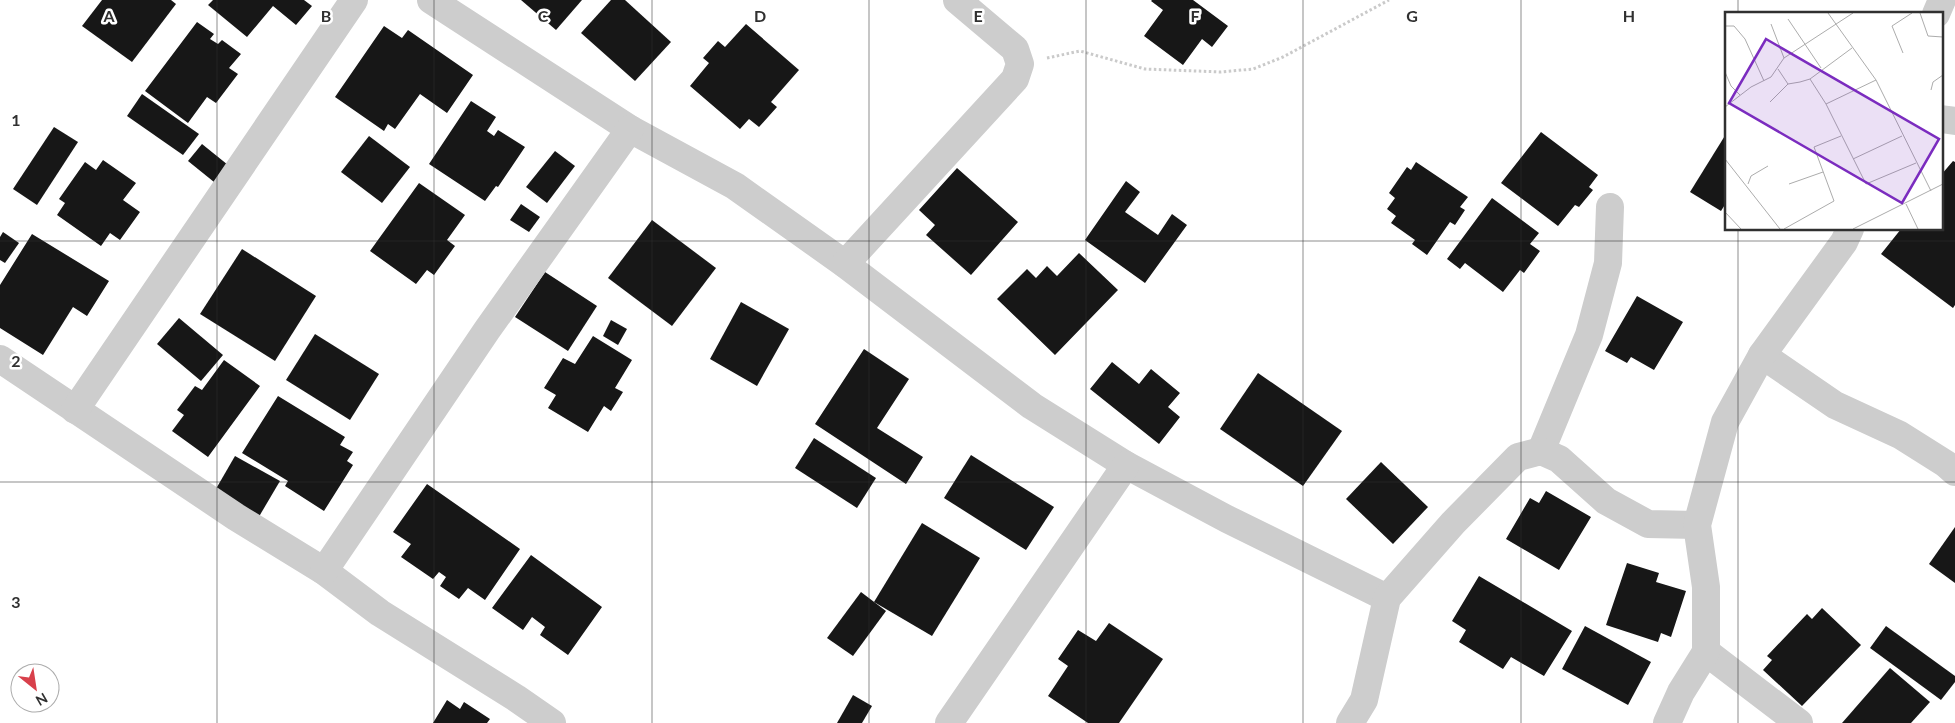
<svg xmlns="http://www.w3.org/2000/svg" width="1955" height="723" viewBox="0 0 1955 723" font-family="Lato,sans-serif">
<rect width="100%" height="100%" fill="#fff"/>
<g fill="#171717">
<polygon points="102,0 171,0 176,4 132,62 82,26"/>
<polygon points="213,0 304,0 312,6 296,25 273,6 247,37 208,5"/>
<polygon points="521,0 582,0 556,30"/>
<polygon points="611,0 625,0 671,42 635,81 581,33"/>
<polygon points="1152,0 1193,0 1228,26 1212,47 1202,39 1183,65 1144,36 1163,10 1151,1"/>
<polygon points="197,22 214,34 210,39 218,44 222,40 241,54 229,68 238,74 216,103 207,97 188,123 145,91"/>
<polygon points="746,24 799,70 771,102 777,107 759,127 749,119 740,129 690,86 709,63 703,58 718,41 725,47"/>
<polygon points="384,26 402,38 408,30 473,75 447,113 420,94 395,129 388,124 384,131 335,97"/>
<polygon points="142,94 199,134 183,155 127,116"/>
<polygon points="471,101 496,117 487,131 494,136 498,130 525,147 498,187 496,186 485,201 429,164"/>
<polygon points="54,127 78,142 37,205 13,189"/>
<polygon points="1541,132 1598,175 1589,187 1593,190 1579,207 1575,205 1558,226 1501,183"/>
<polygon points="1726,134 1726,203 1721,211 1690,192"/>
<polygon points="369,136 410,167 382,203 341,172"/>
<polygon points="202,144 228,165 214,182 188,161"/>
<polygon points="555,151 575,166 547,203 526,187"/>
<polygon points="103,160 136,183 123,200 140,212 120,240 110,233 101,246 57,215 65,203 59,199 85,162 96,170"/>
<polygon points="1953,161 1955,162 1955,305 1953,308 1881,254 1901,229 1941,229 1941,175"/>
<polygon points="1416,162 1468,197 1460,207 1465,210 1455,225 1450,222 1427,255 1412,244 1415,240 1391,223 1396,216 1387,209 1395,198 1389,193 1407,167 1411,170"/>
<polygon points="957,168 1018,222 971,275 926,235 935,225 919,210"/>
<polygon points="1126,181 1140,192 1125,212 1158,235 1172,214 1187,225 1145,283 1085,240"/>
<polygon points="419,183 465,215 447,240 455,246 434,275 427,270 416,284 370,251"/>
<polygon points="1492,198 1539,233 1530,244 1540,251 1524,273 1520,270 1503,292 1465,263 1460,269 1447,259"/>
<polygon points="521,204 540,217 529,232 510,220"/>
<polygon points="652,220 716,268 672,326 608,278"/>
<polygon points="3,232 19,243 5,263 0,260 0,237"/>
<polygon points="32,234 109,281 87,316 73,307 43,355 0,328 0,285"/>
<polygon points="242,249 316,296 275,361 200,314"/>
<polygon points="1079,253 1118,290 1055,355 997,299 1027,269 1036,278 1047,266 1057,276"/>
<polygon points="545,272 597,306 568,351 515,317"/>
<polygon points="1637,296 1683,322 1654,370 1631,357 1627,363 1605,351"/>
<polygon points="741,302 789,329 757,386 710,359"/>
<polygon points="179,318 223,355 201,381 157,344"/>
<polygon points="611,320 627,329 618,345 603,336"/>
<polygon points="315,334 379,374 350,420 286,380"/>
<polygon points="593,336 632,360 615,388 623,392 611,411 604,406 588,432 548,408 556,395 544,388 563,358 575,364"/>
<polygon points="864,349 909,379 877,428 923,457 906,484 815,424"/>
<polygon points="224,360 260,386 208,457 172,431 184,415 177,410 195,386 202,390"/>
<polygon points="1112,362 1139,384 1151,369 1180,393 1168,407 1180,417 1159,444 1090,389"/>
<polygon points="1258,373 1342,431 1303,486 1220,429"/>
<polygon points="278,396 345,437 340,445 353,452 347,461 353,465 324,511 285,486 288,481 242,453"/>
<polygon points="814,438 876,478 857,508 795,468"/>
<polygon points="971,455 1054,507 1026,550 944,498"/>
<polygon points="235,456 280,481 257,520 213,494"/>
<polygon points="1381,462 1428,507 1393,544 1346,499"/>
<polygon points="427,484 520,549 485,600 468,588 459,599 440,586 446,577 439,572 433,579 401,557 411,544 393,532"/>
<polygon points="1546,491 1591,517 1559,570 1506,539 1530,498 1539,503"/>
<polygon points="922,523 980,558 932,636 874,602"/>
<polygon points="1955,527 1955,583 1929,564"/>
<polygon points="531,555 602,607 568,655 540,635 545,627 532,617 523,630 492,608"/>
<polygon points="1627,563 1659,573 1656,582 1686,591 1671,637 1661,633 1658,642 1606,625"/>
<polygon points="1479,576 1572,631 1544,676 1511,657 1503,669 1459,642 1466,630 1452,621"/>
<polygon points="861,592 886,611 853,656 827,638"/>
<polygon points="1822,608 1861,645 1802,706 1763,670 1772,660 1767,656 1807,614 1812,619"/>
<polygon points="1109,623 1163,659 1119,723 1088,723 1048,696 1068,666 1058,659 1078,630 1096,641"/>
<polygon points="1585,626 1651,662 1628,705 1562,669"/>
<polygon points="1886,626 1955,676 1955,682 1941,700 1870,648"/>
<polygon points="1890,668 1930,702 1911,723 1842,723"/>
<polygon points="853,695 872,706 862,723 837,723"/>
<polygon points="447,700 460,709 464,702 490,719 487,723 433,723"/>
</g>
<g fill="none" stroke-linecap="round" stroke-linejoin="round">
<polyline stroke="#cacaca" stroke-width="3" stroke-dasharray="2.5 2.5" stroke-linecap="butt" points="1047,58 1080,51 1145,69 1221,72 1253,69 1283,57 1389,0"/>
<g stroke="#cdcdcd" stroke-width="28">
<polyline points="431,0 630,129 735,186 845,264 1032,406 1126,465 1227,519 1387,598"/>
<polyline points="1936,14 1942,0"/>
<polyline points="1941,119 1955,121"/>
<polyline points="845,264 1015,79 1020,64 1015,49 957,0"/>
<polyline points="1762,355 1835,405 1900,435 1946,464 1955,472"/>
<polyline points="0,359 236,517 324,571 380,613 516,698 552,723"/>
<polyline points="75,410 354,0"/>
<polyline points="1541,451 1589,335 1608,263 1610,207"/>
<polyline points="324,571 487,330 630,129"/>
<polyline points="1706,652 1799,723"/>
<polyline points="949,723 1126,465"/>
<polyline points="1350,723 1364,700 1387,598 1453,523 1518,457 1541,451 1559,459 1606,501 1648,524 1697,525"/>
<polyline points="1667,723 1681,692 1706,652 1706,587 1697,525 1725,422 1762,355 1844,242 1850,229"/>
</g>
</g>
<path fill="none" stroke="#303030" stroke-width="1" stroke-opacity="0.55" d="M 217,0 L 217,723M 434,0 L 434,723M 652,0 L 652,723M 869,0 L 869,723M 1086,0 L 1086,723M 1303,0 L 1303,723M 1521,0 L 1521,723M 1738,0 L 1738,14M 1738,229 L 1738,723M 0,241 L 1955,241M 0,482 L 1955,482"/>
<g transform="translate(1725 12)">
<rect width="218" height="218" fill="#fff"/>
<path fill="none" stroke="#acacac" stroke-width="1" d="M 103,1 L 151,68 L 206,179M 195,1 L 203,24 L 218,25M 63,7 L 96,56M 46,12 L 59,46M 0,14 L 9,14 L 20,27 L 39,69M 178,41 L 167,14 L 187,1M 53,57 L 63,72 L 75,70 L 85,67 L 127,36M 0,60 L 6,74 L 15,83M 85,67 L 101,92 L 141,172 L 191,151M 206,78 L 208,70 L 218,63M 45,90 L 63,72M 101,92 L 151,68M 0,95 L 26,75 L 46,65 L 59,46 L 128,1M 0,147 L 55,217M 128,147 L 177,124M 23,172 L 26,164 L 43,154M 64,172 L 98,160M 181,192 L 193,217M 0,200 L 16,217M 59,217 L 109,189 L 89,135 L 116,124M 128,217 L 218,172"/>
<path fill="#7b2cbf" fill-opacity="0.15" stroke="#7b2cbf" stroke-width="2.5" d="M 41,27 L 214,127 L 177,191 L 4,91 Z"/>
<rect width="218" height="218" fill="none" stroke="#303030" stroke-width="2.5"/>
</g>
<g font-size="16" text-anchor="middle" font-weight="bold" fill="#303030" stroke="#fff" stroke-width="5" stroke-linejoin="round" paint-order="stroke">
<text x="109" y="22">A</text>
<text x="326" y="22">B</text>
<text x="543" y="22">C</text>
<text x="760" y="22">D</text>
<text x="978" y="22">E</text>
<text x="1195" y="22">F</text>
<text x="1412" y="22">G</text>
<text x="1629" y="22">H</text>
<text x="16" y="126">1</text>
<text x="16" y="367">2</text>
<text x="16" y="608">3</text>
</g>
<g transform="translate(35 688) rotate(150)"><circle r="24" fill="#ffffff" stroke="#acacac"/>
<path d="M0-4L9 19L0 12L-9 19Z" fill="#d8404b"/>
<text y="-8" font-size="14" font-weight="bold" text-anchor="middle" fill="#303030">N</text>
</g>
</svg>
